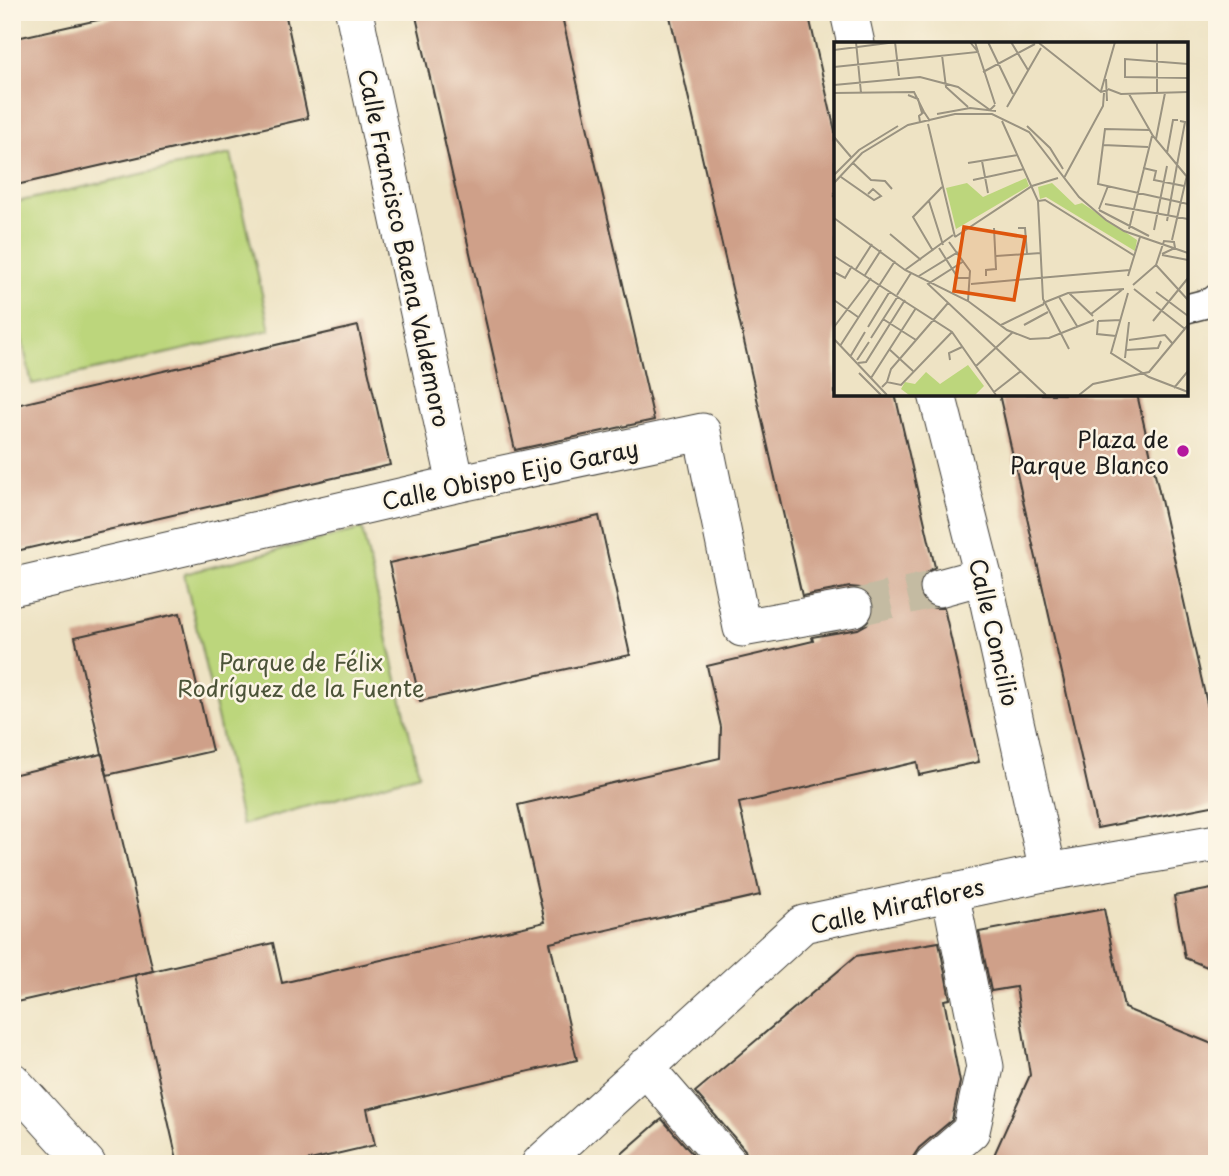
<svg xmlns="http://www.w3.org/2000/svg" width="1229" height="1176" viewBox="0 0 1229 1176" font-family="'Playpen Sans',sans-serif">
<rect width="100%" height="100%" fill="#fcf5e5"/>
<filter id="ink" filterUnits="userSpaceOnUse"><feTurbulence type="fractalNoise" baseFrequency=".0143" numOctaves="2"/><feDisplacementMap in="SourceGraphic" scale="14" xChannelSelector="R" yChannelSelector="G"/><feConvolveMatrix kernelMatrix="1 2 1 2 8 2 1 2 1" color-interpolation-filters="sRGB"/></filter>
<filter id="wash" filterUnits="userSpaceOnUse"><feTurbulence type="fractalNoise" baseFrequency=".00686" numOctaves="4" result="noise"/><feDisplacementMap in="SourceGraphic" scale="28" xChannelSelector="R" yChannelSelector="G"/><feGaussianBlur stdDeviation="1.57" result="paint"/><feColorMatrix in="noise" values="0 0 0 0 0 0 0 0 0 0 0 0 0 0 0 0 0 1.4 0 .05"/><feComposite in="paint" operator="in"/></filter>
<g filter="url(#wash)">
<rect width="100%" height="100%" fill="#eee3c4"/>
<g fill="#bcd67c" stroke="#6c794c" stroke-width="2">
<polygon points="231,154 270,330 32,384 12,295 12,203"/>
<polygon points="362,529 419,774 242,825 184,574"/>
</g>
<g id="blocks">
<g fill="#cfa089">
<polygon points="134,12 285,12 308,118 12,186 12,39"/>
<polygon points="415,12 561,12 654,420 515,450"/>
<polygon points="669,12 808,12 835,131 835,394 895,394 935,567 924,574 919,582 919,593 925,603 933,608 944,608 979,762 919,775 917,762 739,803 760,895 550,943 577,1060 367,1109 375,1145 293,1164 178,1164 135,975 273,943 282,983 545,922 518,805 720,758 721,727 707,666 813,641 812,637 858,629 867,624 873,616 875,605 870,595 860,588 850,587 802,596"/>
<polygon points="358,326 390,465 12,552 12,406"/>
<polygon points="999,394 1137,394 1208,708 1217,714 1217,805 1097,828"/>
<polygon points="599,516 630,655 420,701 389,563"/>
<polygon points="180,613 212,751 107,775 75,637"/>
<polygon points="102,754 153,971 12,1003 12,775"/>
<polygon points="1217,888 1217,971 1185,958 1174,896"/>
<polygon points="1104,909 1124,1008 1217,1046 1217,1164 990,1164 1030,1075 1016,987 991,991 979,932"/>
<polygon points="939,942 950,999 944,1000 960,1082 952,1120 919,1148 913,1157 913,1164 749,1164 745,1150 695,1092 856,956"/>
<polygon points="662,1119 701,1164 610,1164 658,1122"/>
</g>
</g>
</g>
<g filter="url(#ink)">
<use href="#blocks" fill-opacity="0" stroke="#3c3a35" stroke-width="2"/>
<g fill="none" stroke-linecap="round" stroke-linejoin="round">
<polyline stroke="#c4bba2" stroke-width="37" stroke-dasharray="37 18" stroke-linecap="butt" points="854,608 939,588"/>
<g stroke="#3c3a35" stroke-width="31">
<polyline id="pedestrian" points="1185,309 1212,302 1217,298"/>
</g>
<g stroke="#3c3a35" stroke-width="39">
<g id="minor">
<polyline points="354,12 456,484"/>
<polyline points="849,12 856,44"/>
<polyline points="937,394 983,576 1048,872"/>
<polyline points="12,587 456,484 702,432 742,628 854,608"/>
<polyline points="939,588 983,576"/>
<polyline points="645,1067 729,1164"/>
<polyline points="12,1081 87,1164"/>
<polyline points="540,1164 803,924 1048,872 1217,843"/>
<polyline points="933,1164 971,1131 985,1067 950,892"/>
</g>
</g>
<use href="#pedestrian" stroke="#fff" stroke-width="28"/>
<use href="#minor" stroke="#fff" stroke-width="37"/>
</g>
</g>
<circle fill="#b5179e" stroke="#fcf5e5" stroke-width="2.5" cx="1183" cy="451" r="7"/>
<g text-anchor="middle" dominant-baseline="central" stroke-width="5" stroke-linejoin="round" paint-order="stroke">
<g font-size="23" fill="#1c1c1c" stroke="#fcf5e5">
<text transform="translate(405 248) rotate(78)">Calle Francisco Baena Valdemoro</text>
<text transform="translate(510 474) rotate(-12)">Calle Obispo Eijo Garay</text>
<text transform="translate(995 632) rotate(77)">Calle Concilio</text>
<text transform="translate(897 905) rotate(-13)">Calle Miraflores</text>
</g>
<g font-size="23" fill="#1c1c1c" stroke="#fcf5e5" text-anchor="end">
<text x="1169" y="438">Plaza de<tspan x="1169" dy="26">Parque Blanco</tspan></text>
</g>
<g font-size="23" fill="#4c5439" stroke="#fcf5e5">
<text x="301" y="661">Parque de Félix<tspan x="301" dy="26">Rodríguez de la Fuente</tspan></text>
</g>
</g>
<g transform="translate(834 42)">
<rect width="354" height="354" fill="#eee3c4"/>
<path d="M 192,136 L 195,144 L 122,187 L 112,146 L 133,141 L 149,155 ZM 218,141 L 241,163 L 248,161 L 303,198 L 301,209 L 212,155 L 206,157 L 204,145 ZM 134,323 L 150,344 L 141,353 L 75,353 L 67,347 L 71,340 L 81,342 L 92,330 L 106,342 Z" fill="#bcd67c"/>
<path fill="none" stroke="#9a9381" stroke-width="2" d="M 22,0 L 27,51M 61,0 L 65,34M 136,0 L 144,10 L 161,62M 154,0 L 179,52M 177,0 L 194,28M 205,1 L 267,50 L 274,48M 0,8 L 62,0M 108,13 L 112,45 L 134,65M 354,22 L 291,17 L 291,35 L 354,36M 0,25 L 144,10 L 141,0M 149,30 L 201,2M 272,37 L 273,59M 0,43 L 86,35 L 124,45 L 156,68 L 161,63M 274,47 L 287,52 L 354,50M 267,49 L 281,0M 0,51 L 80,50 L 90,70M 323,51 L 323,0M 295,52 L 319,94 L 354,136M 74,53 L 84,57 L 88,71M 173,65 L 207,6M 103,72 L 136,66 L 162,69M 168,79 L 204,159 L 209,257 L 235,307M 86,80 L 85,74 L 90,70 L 96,79M 94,82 L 121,195M 193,84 L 216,106 L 229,127M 315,88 L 271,87 L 264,142 L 354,162M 0,95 L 17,115M 322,97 L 331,51M 269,103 L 314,105M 333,111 L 339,78 L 344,78M 148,119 L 154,151M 19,121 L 37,138 L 51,139 L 58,147M 134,121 L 184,113M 343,123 L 351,80 L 346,79M 309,126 L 322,129 L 320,138 L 350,144M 0,133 L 25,108 L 64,84M 7,135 L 40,158 L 47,154 L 39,147 L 34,152M 230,136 L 269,64 L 270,51M 139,138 L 190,127M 0,141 L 28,111 L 74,83 L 121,72 L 158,72 L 195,90 L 245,155 L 272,178 L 290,189 L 354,211M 95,159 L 109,203M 204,159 L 211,158 L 301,214M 271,162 L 354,177M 265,167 L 274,144M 265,168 L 315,194M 0,176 L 71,228 L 134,259 L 173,288 L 196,297 L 215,296 L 260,278M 333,179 L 343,123M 184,186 L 191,186 L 193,212M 295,187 L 318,94M 320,188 L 333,124M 56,192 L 87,218M 121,195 L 198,144 L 224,136M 338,198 L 353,133M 115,200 L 136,229 L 134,259M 105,206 L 124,236 L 136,236M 99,209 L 79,175 L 108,145M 328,213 L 354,218M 0,214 L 118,290 L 162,353M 162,214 L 207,211M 130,219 L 94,242 L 212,353M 322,223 L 354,258M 22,227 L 38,202M 71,228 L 119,193M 0,230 L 11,236 L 18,224M 31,233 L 47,208M 85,234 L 124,210M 152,234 L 152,228 L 162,227 L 160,186M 294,234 L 306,195M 137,242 L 296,228M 299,243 L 322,223 L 330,199 L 340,200 L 341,206 L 328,212M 300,247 L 351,287M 322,250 L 354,274M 235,251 L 259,274M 294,251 L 277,311 L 315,335 L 354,350M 63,253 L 77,231M 225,255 L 243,284M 0,258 L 24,275M 209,261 L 234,251 L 290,247M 257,272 L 289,247M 49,277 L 82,298M 264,279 L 263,292 L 282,294M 264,279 L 287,278M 319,279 L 354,236M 167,283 L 210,262M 190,283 L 214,270M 0,285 L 37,236M 34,285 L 56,249M 37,296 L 64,254M 0,297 L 53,353M 295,298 L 331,293 L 338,301M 6,304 L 61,219M 55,307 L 79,329M 292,308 L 324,306 L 327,299M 16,315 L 31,290M 291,316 L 295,280M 23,318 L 35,300M 116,318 L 115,311 L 128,305M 24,321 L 32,320 L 71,258M 142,324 L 179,290M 25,331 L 47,353M 37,336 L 82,266M 53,340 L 57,327 L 114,261M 48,345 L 53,340 L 67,343 L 118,290M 340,346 L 354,329M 160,350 L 187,329M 245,353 L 259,342 L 315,330 L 354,283"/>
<path fill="#de560d" fill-opacity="0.15" stroke="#de560d" stroke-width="3.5" d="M 130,185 L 191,195 L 180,258 L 120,249 Z"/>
<rect width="354" height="354" fill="none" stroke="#1c1c1c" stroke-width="3.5"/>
</g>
<rect width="1229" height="1176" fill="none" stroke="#fcf5e5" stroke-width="42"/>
</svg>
